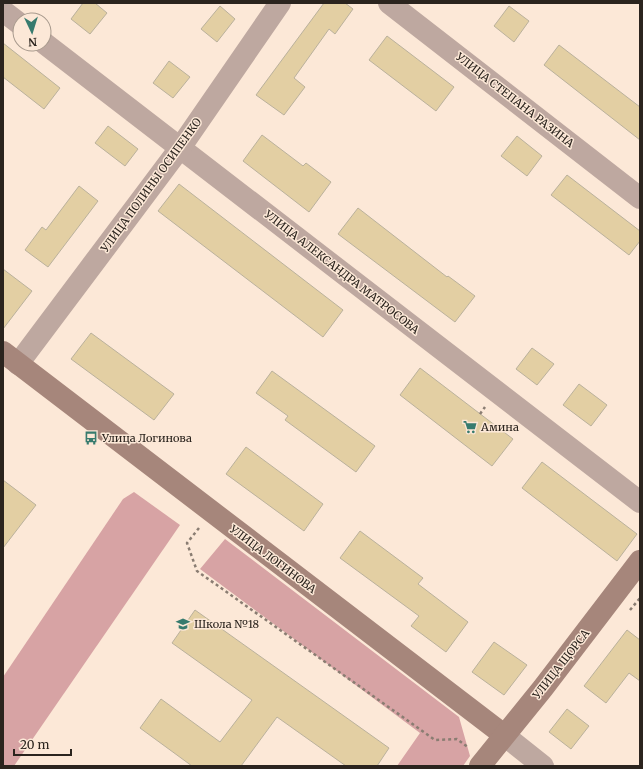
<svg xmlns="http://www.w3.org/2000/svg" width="643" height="769" viewBox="0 0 643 769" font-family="Merriweather,serif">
<rect width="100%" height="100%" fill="#fce8d7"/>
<g fill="#d7a3a4">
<polygon points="134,492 180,525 14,766 3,766 3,677 123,499"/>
<polygon points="225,539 459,717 470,756 463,766 397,766 420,733 200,569"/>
</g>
<g fill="#e3cfa3" stroke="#bab19c">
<polygon points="83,3 95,3 107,13 90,34 71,19"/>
<polygon points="324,3 345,3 353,9 335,34 329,29 294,78 305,87 284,115 256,95"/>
<polygon points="220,6 235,19 217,42 201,29"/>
<polygon points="509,6 529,21 514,42 494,26"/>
<polygon points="387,36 454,87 436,111 369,60"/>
<polygon points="3,43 60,88 44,109 3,77"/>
<polygon points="559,45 640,107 640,140 544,65"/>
<polygon points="169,61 190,77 173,98 153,83"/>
<polygon points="108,126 138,149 125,166 95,143"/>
<polygon points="262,135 303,166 306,163 331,182 309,212 243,161"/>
<polygon points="517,136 542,156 527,176 501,156"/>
<polygon points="567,175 640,231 640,241 629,255 551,195"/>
<polygon points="179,184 343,310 323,337 158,211"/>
<polygon points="79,186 98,201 48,267 25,250 42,227 46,230"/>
<polygon points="358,208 447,277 448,276 475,296 455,322 338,234"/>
<polygon points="3,269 32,291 3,329"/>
<polygon points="91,333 174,394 154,420 71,359"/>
<polygon points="532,348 554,364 537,385 516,369"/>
<polygon points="420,368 513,439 492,466 400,395"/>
<polygon points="272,371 375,446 356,472 285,420 288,416 256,393"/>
<polygon points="579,384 607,405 591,426 563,405"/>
<polygon points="246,447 323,504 304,531 226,474"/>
<polygon points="542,462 637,534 617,561 522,488"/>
<polygon points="3,480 36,505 3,548"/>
<polygon points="360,531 423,578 418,584 468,622 446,652 411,626 419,616 340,558"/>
<polygon points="195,610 389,748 377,766 346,766 277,717 241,766 192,766 140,728 161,699 220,742 252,700 172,643"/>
<polygon points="627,630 640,640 640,681 629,673 606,703 584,686"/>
<polygon points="494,642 527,665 504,695 472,672"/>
<polygon points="567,709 589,726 571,749 549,732"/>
</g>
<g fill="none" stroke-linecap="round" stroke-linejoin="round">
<g stroke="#8a7d72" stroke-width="2.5" stroke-dasharray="3 3" stroke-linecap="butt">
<polyline points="480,414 485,407"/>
<polyline points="199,528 187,543 197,571 435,740 457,739 469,748"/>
<polyline points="630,610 640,598"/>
</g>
<g stroke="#bea8a0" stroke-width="22">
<polyline points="389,3 640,198"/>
<polyline points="3,11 20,24"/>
<polyline points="44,43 640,502"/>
<polyline points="18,364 180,148 280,3"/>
<polyline points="504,735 543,766"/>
</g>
<g stroke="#a6867b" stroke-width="22">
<polyline points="3,352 504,735"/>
<polyline points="480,766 543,688 640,561"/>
</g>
</g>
<defs>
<g id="supermarket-bare" transform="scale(1.08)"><path d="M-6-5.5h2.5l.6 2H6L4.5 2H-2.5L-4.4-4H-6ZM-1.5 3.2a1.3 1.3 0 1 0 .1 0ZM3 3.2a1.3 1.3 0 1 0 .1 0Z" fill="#377b6e" stroke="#fce8d7" stroke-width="2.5" paint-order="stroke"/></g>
<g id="bus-bare" transform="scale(1.08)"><path d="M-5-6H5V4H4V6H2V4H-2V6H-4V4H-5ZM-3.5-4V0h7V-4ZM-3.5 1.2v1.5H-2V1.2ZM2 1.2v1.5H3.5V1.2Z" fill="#377b6e" stroke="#fce8d7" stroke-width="2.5" paint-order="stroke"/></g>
<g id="school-bare" transform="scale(1.08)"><path d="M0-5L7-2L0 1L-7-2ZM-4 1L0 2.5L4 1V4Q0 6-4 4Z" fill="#377b6e" stroke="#fce8d7" stroke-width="2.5" paint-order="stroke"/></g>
</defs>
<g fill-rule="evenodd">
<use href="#supermarket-bare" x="470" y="427"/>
<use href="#bus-bare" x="91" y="438"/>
<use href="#school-bare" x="183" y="624"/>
</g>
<g text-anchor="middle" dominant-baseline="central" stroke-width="3" stroke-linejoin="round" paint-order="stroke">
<g font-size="11" fill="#2b241e" stroke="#fce8d7">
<text transform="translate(515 100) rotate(38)">УЛИЦА СТЕПАНА РАЗИНА</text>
<text transform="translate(151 185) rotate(-54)">УЛИЦА ПОЛИНЫ ОСИПЕНКО</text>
<text transform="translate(342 272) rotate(38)">УЛИЦА АЛЕКСАНДРА МАТРОСОВА</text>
<text transform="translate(273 559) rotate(37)">УЛИЦА ЛОГИНОВА</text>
<text transform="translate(561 664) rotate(-52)">УЛИЦА ЩОРСА</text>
</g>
<g font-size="11" fill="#2b241e" stroke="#fce8d7" text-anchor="start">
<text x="481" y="427">Амина</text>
<text x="102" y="438">Улица Логинова</text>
<text x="194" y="624">Школа №18</text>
</g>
</g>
<rect width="643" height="769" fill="none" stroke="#2b241e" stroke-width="8"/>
<g transform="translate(32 32) rotate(176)"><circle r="19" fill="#fce8d7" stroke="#a89a8d"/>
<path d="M0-3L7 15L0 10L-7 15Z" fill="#377b6e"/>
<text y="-6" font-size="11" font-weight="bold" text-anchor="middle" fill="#2b241e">N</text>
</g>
<path d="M14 749v6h57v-6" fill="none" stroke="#2b241e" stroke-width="2"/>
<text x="20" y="749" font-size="12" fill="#2b241e" stroke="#fce8d7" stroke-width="3" paint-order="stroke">20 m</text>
</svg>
